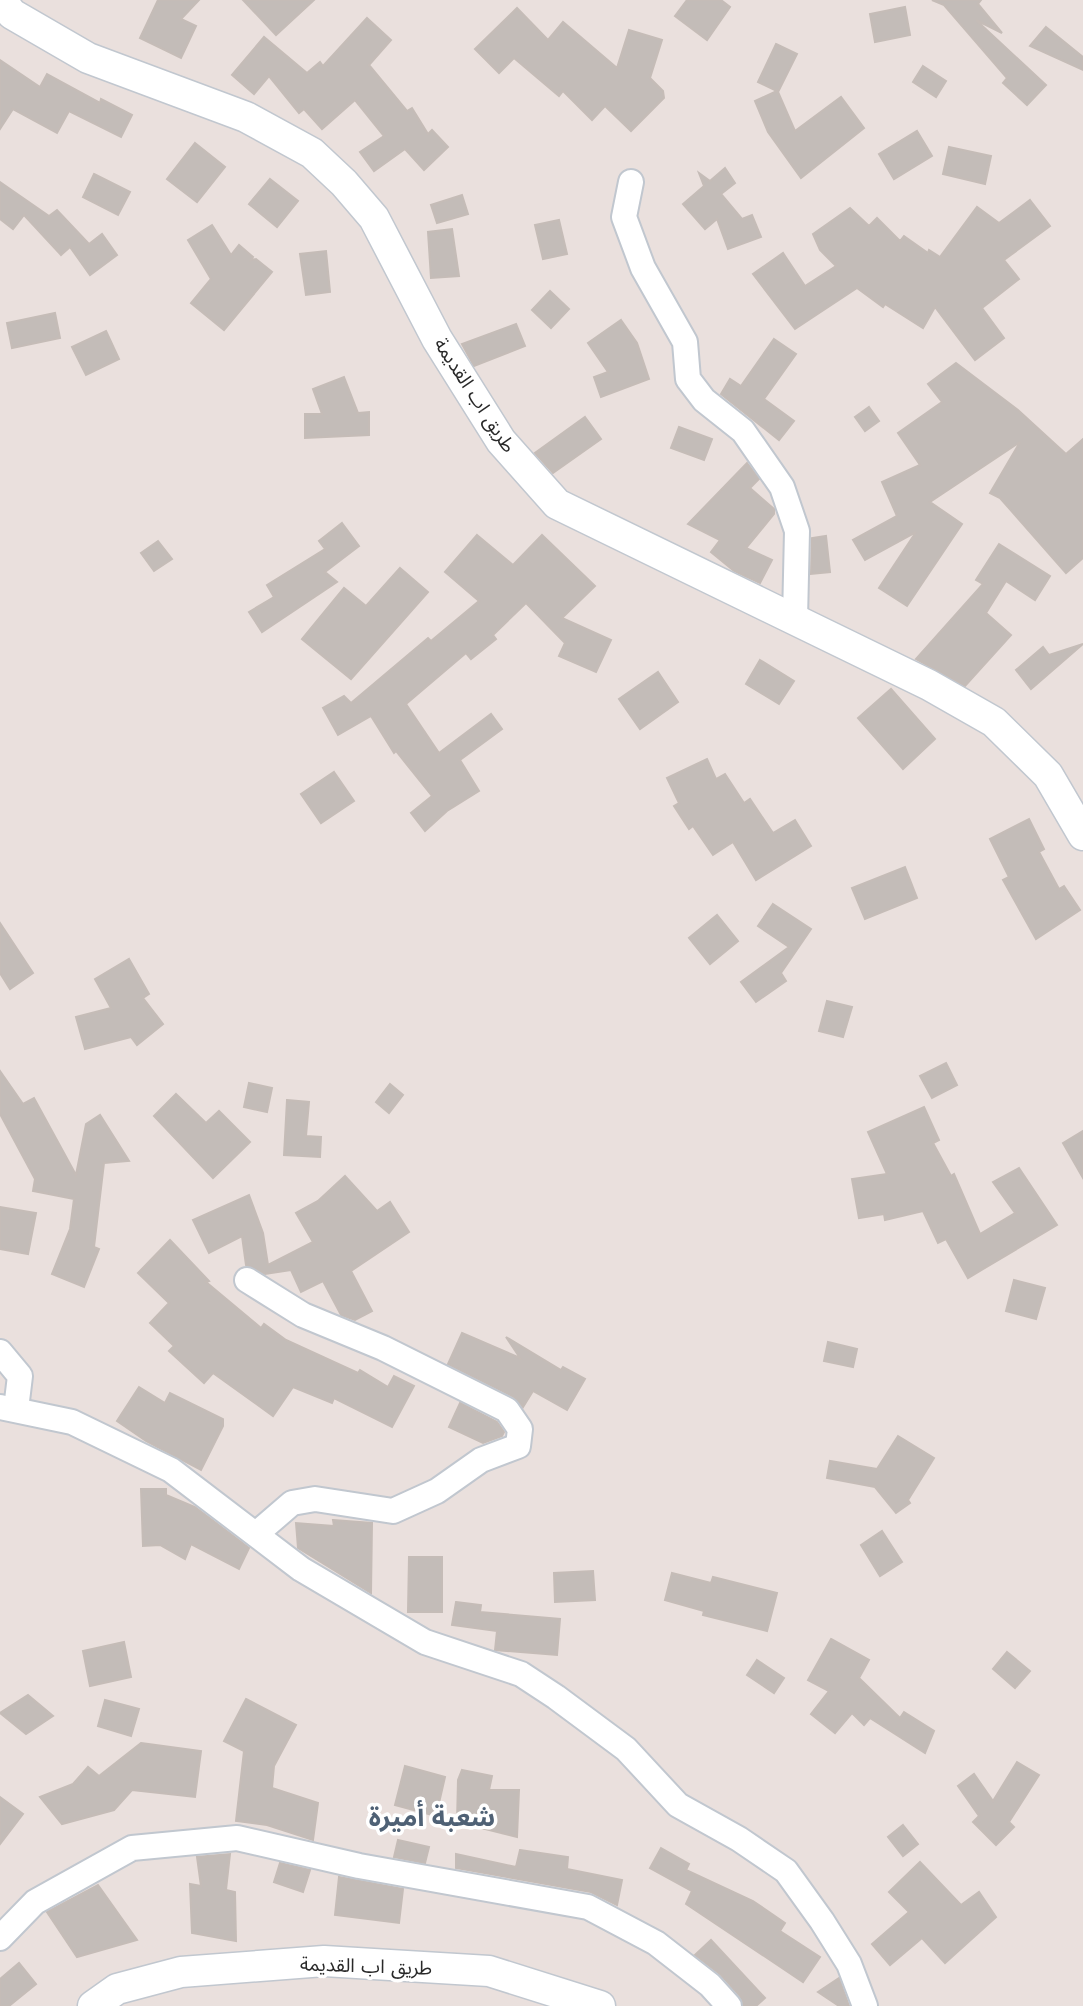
<svg xmlns="http://www.w3.org/2000/svg" width="1083" height="2006" viewBox="0 0 1083 2006" font-family="'Work Sans','Noto Sans Arabic',sans-serif">
<rect width="100%" height="100%" fill="#eae0dd"/>
<g fill="#c3bcb8" stroke="#c5bcb7" stroke-width="2">
<polygon points="158,0 199,0 181,19 196,26 181,58 140,38"/>
<polygon points="243,0 314,0 276,35"/>
<polygon points="687,0 721,0 730,7 707,40 675,16"/>
<polygon points="932,0 981,0 978,4 1002,33 976,20 1046,85 1027,105 1003,83 1007,78 944,5"/>
<polygon points="905,7 910,35 875,42 870,14"/>
<polygon points="517,8 548,40 563,22 617,68 629,30 662,40 650,78 663,91 664,98 631,131 605,106 592,120 563,91 559,96 514,58 499,73 475,49"/>
<polygon points="367,18 391,40 369,65 407,111 412,108 428,134 432,130 448,147 424,170 405,149 374,171 360,152 384,136 355,100 322,129 304,109 299,113 269,76 254,94 232,75 264,37 307,73 320,62 323,66"/>
<polygon points="1046,27 1083,57 1083,70 1030,46"/>
<polygon points="776,44 797,54 778,92 795,131 841,97 864,128 801,178 768,132 755,101 777,91 758,82"/>
<polygon points="0,60 40,87 47,74 100,103 101,99 132,115 121,137 69,111 57,133 13,109 0,129"/>
<polygon points="923,66 946,81 936,97 913,82"/>
<polygon points="917,131 932,156 894,179 879,154"/>
<polygon points="195,143 225,167 197,202 167,179"/>
<polygon points="949,147 991,156 985,184 943,174"/>
<polygon points="725,168 735,183 721,194 742,219 752,215 761,237 728,249 717,219 705,229 683,204 704,186 699,173 710,181"/>
<polygon points="94,174 130,192 118,215 83,197"/>
<polygon points="270,179 298,201 277,227 249,204"/>
<polygon points="0,182 49,216 57,210 89,244 102,234 117,255 90,275 70,247 61,255 24,215 13,229 0,219"/>
<polygon points="462,195 468,214 437,223 431,205"/>
<polygon points="1030,200 1050,226 1004,260 1019,279 982,308 1004,338 975,360 935,307 923,328 885,304 883,307 857,288 795,329 753,274 783,253 805,286 836,266 820,250 813,234 850,208 869,226 877,218 900,241 904,236 928,253 929,250 940,257 977,207 999,223"/>
<polygon points="559,220 567,254 543,259 535,225"/>
<polygon points="212,225 231,255 239,245 253,257 251,260 256,259 272,272 224,330 191,303 211,279 188,240"/>
<polygon points="452,229 459,276 431,278 428,232"/>
<polygon points="326,251 330,292 306,295 300,254"/>
<polygon points="550,291 569,309 551,328 532,310"/>
<polygon points="55,313 60,338 12,348 7,323"/>
<polygon points="621,320 637,343 649,379 601,397 594,377 608,372 588,343"/>
<polygon points="516,324 525,346 474,366 462,344"/>
<polygon points="106,331 119,359 86,375 72,347"/>
<polygon points="774,339 796,354 764,399 794,421 779,440 721,394 730,379 741,386"/>
<polygon points="956,363 1018,410 1066,454 1083,439 1083,558 1066,573 1000,498 990,493 1020,442 930,502 962,524 907,606 879,588 916,532 865,560 853,540 897,516 882,482 920,465 898,433 942,402 928,384"/>
<polygon points="344,377 358,413 369,412 369,435 305,438 305,414 322,414 313,389"/>
<polygon points="869,407 879,421 865,431 855,417"/>
<polygon points="585,417 601,439 553,473 535,453"/>
<polygon points="679,427 712,439 704,460 671,448"/>
<polygon points="747,463 759,479 750,488 774,509 774,514 746,548 772,560 760,583 734,571 711,552 720,540 688,524"/>
<polygon points="342,523 359,546 325,572 337,582 262,632 249,612 274,597 267,585 325,549 319,541"/>
<polygon points="477,535 513,565 542,535 595,586 562,618 611,640 596,672 559,656 565,643 526,603 493,635 496,639 471,659 466,653 406,704 439,753 491,714 502,729 460,760 479,791 447,811 425,831 411,813 432,796 396,751 394,753 371,716 338,735 323,708 344,696 351,703 428,638 431,641 479,601 445,572"/>
<polygon points="826,536 830,572 811,574 812,538"/>
<polygon points="158,541 172,559 154,571 141,553"/>
<polygon points="999,544 1050,576 1035,600 1006,581 986,613 1011,635 965,686 916,659 983,584 976,580"/>
<polygon points="400,568 428,592 351,679 302,639 344,588 366,606"/>
<polygon points="1083,644 1031,689 1016,670 1043,647 1049,655"/>
<polygon points="760,660 794,681 779,704 746,684"/>
<polygon points="658,672 678,702 640,729 619,699"/>
<polygon points="891,689 935,739 903,769 858,718"/>
<polygon points="707,759 716,779 725,774 744,803 750,799 773,833 795,820 811,846 756,880 733,842 713,855 693,826 689,829 674,806 679,803 667,778"/>
<polygon points="334,772 354,801 321,823 301,794"/>
<polygon points="1029,819 1044,849 1039,852 1059,889 1064,886 1080,910 1036,939 1003,880 1009,877 990,839"/>
<polygon points="905,867 917,898 865,919 852,888"/>
<polygon points="773,904 811,929 781,973 786,981 756,1002 741,982 789,947 758,926"/>
<polygon points="717,915 738,941 710,964 689,938"/>
<polygon points="0,923 33,973 10,989 0,973"/>
<polygon points="129,959 149,994 143,998 163,1024 137,1045 131,1037 85,1049 76,1017 111,1008 95,979"/>
<polygon points="827,1001 852,1007 843,1037 819,1031"/>
<polygon points="946,1063 957,1085 932,1098 920,1076"/>
<polygon points="0,1071 23,1104 34,1098 76,1175 86,1124 100,1115 129,1161 104,1163 94,1247 99,1249 84,1287 52,1274 70,1229 74,1199 33,1191 35,1179 0,1114"/>
<polygon points="249,1083 272,1088 267,1112 244,1107"/>
<polygon points="390,1084 403,1095 389,1113 376,1102"/>
<polygon points="176,1094 206,1123 219,1111 250,1142 213,1178 154,1116"/>
<polygon points="287,1100 309,1102 306,1136 321,1137 320,1157 284,1155"/>
<polygon points="924,1107 939,1140 933,1143 951,1176 954,1174 980,1234 1015,1213 993,1182 1019,1168 1057,1225 968,1278 946,1239 938,1243 923,1211 885,1220 884,1214 859,1218 852,1179 887,1174 868,1132"/>
<polygon points="1083,1131 1083,1178 1063,1143"/>
<polygon points="345,1176 377,1211 390,1202 409,1232 351,1271 372,1311 355,1320 341,1315 323,1281 301,1292 291,1270 265,1274 246,1265 242,1236 209,1253 193,1220 249,1195 263,1233 268,1265 313,1242 296,1213 318,1201"/>
<polygon points="0,1207 36,1213 28,1254 0,1249"/>
<polygon points="170,1240 209,1281 206,1282 261,1328 264,1324 286,1340 358,1373 360,1370 388,1387 394,1376 414,1386 392,1427 334,1398 332,1403 293,1387 273,1416 213,1373 204,1383 169,1351 174,1346 150,1323 169,1303 138,1273"/>
<polygon points="1014,1280 1045,1288 1036,1319 1006,1311"/>
<polygon points="462,1333 520,1358 506,1337 561,1370 563,1367 585,1379 567,1410 533,1391 523,1407 514,1397 448,1364"/>
<polygon points="828,1342 857,1349 853,1367 824,1361"/>
<polygon points="139,1387 165,1403 170,1393 223,1419 223,1426 201,1470 146,1441 117,1421"/>
<polygon points="460,1403 497,1422 504,1432 502,1436 483,1443 449,1427"/>
<polygon points="898,1436 934,1458 908,1500 910,1503 896,1513 875,1487 827,1478 830,1461 877,1469"/>
<polygon points="141,1489 166,1489 166,1495 195,1507 249,1548 239,1569 191,1544 185,1559 160,1545 143,1546"/>
<polygon points="333,1520 372,1523 371,1593 298,1548 296,1523 334,1526"/>
<polygon points="882,1531 902,1562 880,1576 861,1545"/>
<polygon points="409,1557 442,1557 442,1612 408,1612"/>
<polygon points="593,1571 595,1600 555,1602 554,1573"/>
<polygon points="672,1573 711,1583 713,1577 777,1593 767,1631 703,1615 704,1611 665,1600"/>
<polygon points="456,1602 481,1605 480,1612 560,1619 557,1655 495,1650 497,1631 452,1625"/>
<polygon points="831,1639 869,1660 859,1678 900,1718 904,1712 934,1731 925,1753 870,1718 864,1725 852,1713 835,1733 811,1714 829,1691 808,1680"/>
<polygon points="124,1642 131,1677 90,1686 83,1651"/>
<polygon points="1007,1652 1030,1671 1015,1688 993,1669"/>
<polygon points="757,1660 784,1678 774,1693 747,1675"/>
<polygon points="28,1695 53,1716 26,1734 0,1713"/>
<polygon points="246,1699 296,1725 274,1766 272,1788 318,1803 313,1840 267,1825 236,1821 244,1751 224,1741"/>
<polygon points="105,1700 139,1709 131,1736 98,1726"/>
<polygon points="141,1743 201,1751 195,1797 132,1790 114,1810 62,1824 40,1797 73,1784 88,1767 99,1776"/>
<polygon points="1017,1762 1039,1775 1009,1822 1014,1827 996,1845 973,1822 979,1816 958,1786 974,1774 993,1801"/>
<polygon points="405,1766 445,1777 436,1816 395,1805"/>
<polygon points="462,1770 492,1776 489,1790 519,1790 517,1837 457,1822 458,1780"/>
<polygon points="0,1797 23,1814 0,1844"/>
<polygon points="903,1825 918,1844 903,1856 888,1837"/>
<polygon points="398,1840 429,1847 425,1863 394,1857"/>
<polygon points="661,1848 689,1864 686,1870 753,1901 785,1923 780,1931 820,1957 803,1982 686,1904 692,1891 650,1868"/>
<polygon points="520,1850 568,1857 567,1869 622,1880 617,1905 591,1892 456,1868 456,1854 516,1867"/>
<polygon points="230,1854 226,1890 235,1892 236,1941 192,1933 190,1884 201,1886 197,1857"/>
<polygon points="920,1862 961,1905 979,1892 996,1917 945,1963 922,1938 890,1965 872,1944 909,1912 889,1892"/>
<polygon points="280,1863 310,1870 303,1892 274,1882"/>
<polygon points="339,1877 403,1889 399,1923 335,1915"/>
<polygon points="98,1885 137,1940 77,1957 47,1912"/>
<polygon points="711,1940 765,1998 756,2006 743,2006 740,1996 721,1975 695,1955"/>
<polygon points="19,1963 36,1984 9,2006 0,2006 0,1979"/>
<polygon points="839,1978 849,2006 839,2006 818,1992"/>
</g>
<g fill="none" stroke-linecap="round" stroke-linejoin="round">
<g stroke="#c1c7cf" stroke-width="28">
<g id="minor">
<polyline points="631,182 624,217 643,268 685,342 688,379 704,400 743,431 782,487 797,531 795,619"/>
<polyline points="247,1280 303,1315 383,1348 507,1410 520,1429 518,1446 481,1460 437,1491 393,1511 315,1499 292,1503 256,1534"/>
<polyline points="0,1352 20,1376 16,1409"/>
<polyline points="0,1407 72,1422 171,1470 301,1569 425,1642 521,1674 556,1697 626,1749 678,1805 739,1839 786,1871 822,1921 849,1964 865,2006"/>
<polyline points="0,1938 35,1902 132,1848 237,1838 359,1866 588,1907 656,1943 710,1985 729,2006"/>
</g>
</g>
<g stroke="#c1c7cf" stroke-width="33">
<g id="tertiary">
<polyline points="1,0 12,14 88,58 246,117 312,153 344,183 374,218 437,339 501,441 557,504 929,685 994,722 1048,775 1083,835"/>
<polyline points="93,2006 117,1989 181,1972 324,1961 489,1971 600,2006"/>
</g>
</g>
<use href="#minor" stroke="#fff" stroke-width="24"/>
<use href="#tertiary" stroke="#fff" stroke-width="30"/>
</g>
<g text-anchor="middle" dominant-baseline="central" stroke-width="7" stroke-linejoin="round" paint-order="stroke">
<g font-size="19" fill="#292929" stroke="#fff">
<text transform="translate(475 395) rotate(57)">طريق اب القديمة</text>
<text transform="translate(366 1966) rotate(2)">طريق اب القديمة</text>
</g>
<g font-size="26" font-weight="bold" fill="#4f6175" stroke="#fff">
<text x="432" y="1817">شعبة أميرة</text>
</g>
</g>
</svg>
